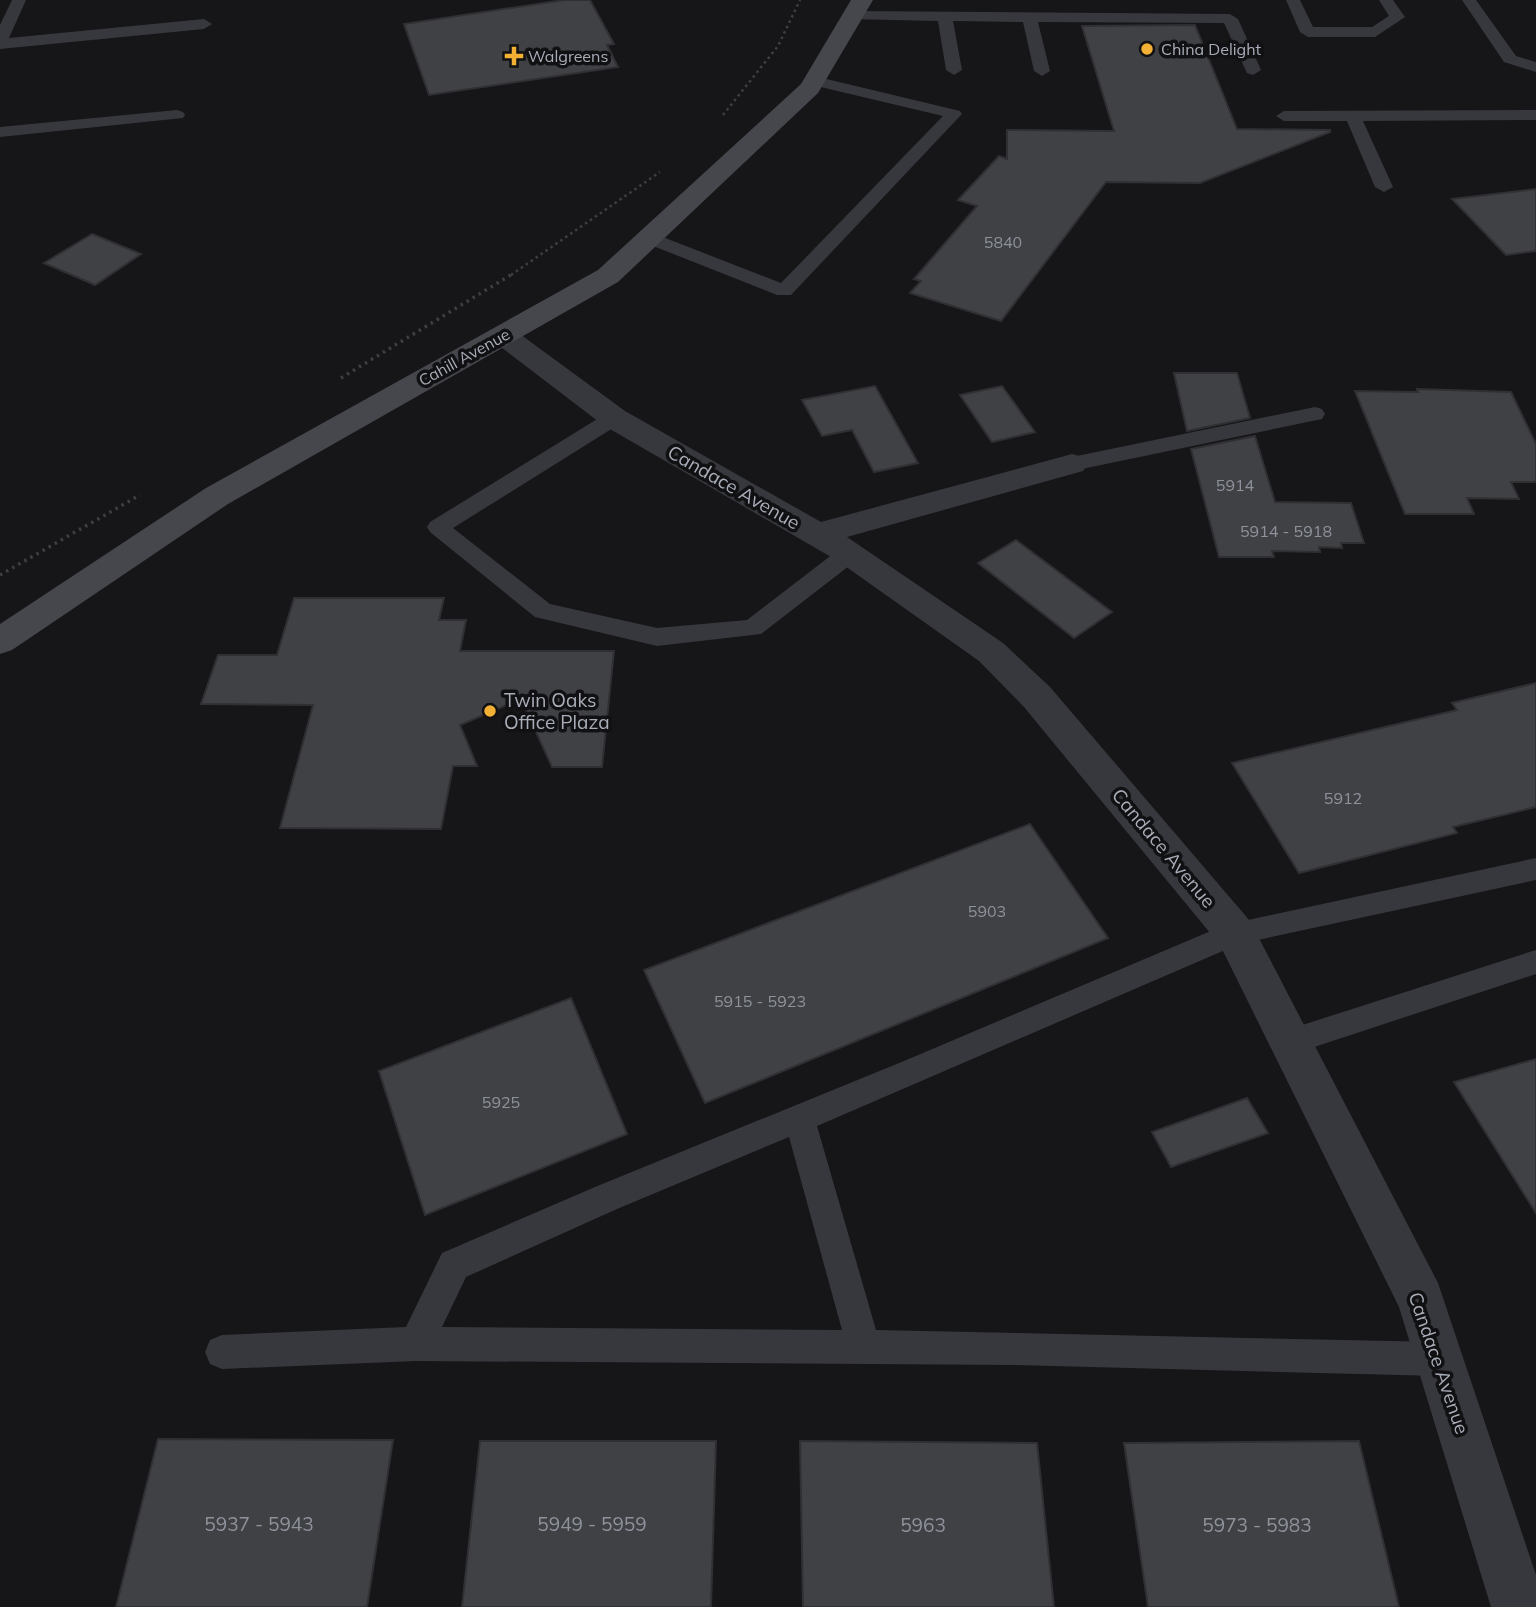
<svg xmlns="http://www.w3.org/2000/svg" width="1536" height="1607" viewBox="0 0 1536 1607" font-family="Mulish,sans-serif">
<rect width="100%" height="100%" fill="#161618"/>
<g fill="#404145" stroke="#303034" stroke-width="2">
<polygon points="564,0 590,0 614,44 607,45 618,67 429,95 404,24"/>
<polygon points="1195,25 1237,129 1330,130 1330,132 1200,183 1106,182 1001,321 910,293 921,281 914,279 977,206 958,200 999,156 1007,159 1007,130 1114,131 1082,26"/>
<polygon points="1536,189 1536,251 1506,255 1452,199"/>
<polygon points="92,234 141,254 95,285 44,263"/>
<polygon points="1174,373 1237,373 1250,418 1187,431"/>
<polygon points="875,386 918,463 874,472 852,430 822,436 802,400"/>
<polygon points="1002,386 1035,432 992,442 960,395"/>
<polygon points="1417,389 1511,392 1536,444 1536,482 1511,482 1519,499 1467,498 1474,514 1405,514 1355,391 1418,392"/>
<polygon points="1255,436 1275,502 1351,503 1364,543 1341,543 1342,548 1319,547 1320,552 1272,551 1274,557 1219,557 1191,449"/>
<polygon points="1016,540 1112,612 1074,638 978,563"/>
<polygon points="294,598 444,598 439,620 466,620 460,651 614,651 602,767 552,767 521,699 460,725 477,766 453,766 441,829 280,828 313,705 201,704 218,655 277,655"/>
<polygon points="1536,683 1536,807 1453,827 1457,833 1299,873 1232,763 1457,710 1452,703"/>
<polygon points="1030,824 1108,938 705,1103 644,970"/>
<polygon points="571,998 627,1134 425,1215 379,1071"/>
<polygon points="1536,1059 1536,1213 1454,1082"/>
<polygon points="1247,1098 1268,1133 1171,1167 1152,1132"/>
<polygon points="158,1439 393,1440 367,1607 116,1607"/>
<polygon points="480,1441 716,1441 711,1607 462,1607"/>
<polygon points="800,1441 1037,1443 1054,1607 803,1607"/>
<polygon points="1359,1441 1399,1607 1148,1607 1124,1443"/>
</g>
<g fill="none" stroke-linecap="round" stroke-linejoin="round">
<g stroke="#3d3f44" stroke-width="2.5" stroke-dasharray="2.5 3.5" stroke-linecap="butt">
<polyline points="723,115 778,46 800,0"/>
<polyline points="511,275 660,172"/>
</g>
<g stroke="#3d3f44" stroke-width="3.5" stroke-dasharray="2.5 4.5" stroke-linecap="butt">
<polyline points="341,378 514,273"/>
<polyline points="0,575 140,495"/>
</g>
<g fill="#37383d" fill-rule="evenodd">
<polygon points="12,0 26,0 9,38 204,19 212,24 204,29 0,49 0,25"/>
<polygon points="1286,0 1300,0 1313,27 1372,27 1389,16 1379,0 1393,0 1405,17 1375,37 1308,37 1300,32"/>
<polygon points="1462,0 1476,0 1516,56 1536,62 1536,72 1504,62"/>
<polygon points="853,11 1230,14 1238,19 1261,70 1253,75 1247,73 1224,23 1038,22 1050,71 1042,76 1034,71 1023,22 953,21 962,70 954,75 946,70 938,21 848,19 845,16"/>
<polygon points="814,76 960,111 962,114 791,295 777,295 643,242 640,238 643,234 655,234 781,283 943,116 808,84 806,81 808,78"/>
<polygon points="177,110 183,112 185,115 183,118 0,137 0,127"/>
<polygon points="1536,110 1536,120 1363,121 1393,187 1384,192 1375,187 1347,121 1284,121 1276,116 1284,111"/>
<polygon points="1315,407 1322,409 1325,414 1322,419 1072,471 1064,469 1061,464 1064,459 1072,457"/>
<polygon points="614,411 621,413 624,418 621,423 453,528 550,604 657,628 747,620 842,547 850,545 858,547 861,553 858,559 761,634 657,646 535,617 430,532 427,527 430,522 607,413"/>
<path d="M 1536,858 L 1536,880 L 1239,944 L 817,1126 L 876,1330 L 1439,1342 L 1451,1347 L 1456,1359 L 1451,1371 L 1439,1376 L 1012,1365 L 416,1361 L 222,1369 L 210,1364 L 205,1352 L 210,1340 L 222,1335 L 406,1327 L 442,1253 L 595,1187 L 904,1061 L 1225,925 ZM 789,1137 L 842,1330 L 442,1327 L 466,1277 L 617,1209 Z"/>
<polygon points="1536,950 1536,974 1290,1055 1280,1051 1275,1042 1280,1033 1290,1029"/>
</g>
<polygon fill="#37383d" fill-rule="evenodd" points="503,326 513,329 625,411 821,522 1072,454 1083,457 1088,464 1083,471 847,537 1003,643 1050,687 1250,921 1438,1283 1536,1575 1536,1607 1491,1607 1399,1307 1220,945 1024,707 979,661 838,561 603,425 493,341 489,335 493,329"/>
<polygon fill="#45474d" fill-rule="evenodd" points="851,0 873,0 818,93 618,282 228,504 12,650 0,654 0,624 206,488 598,270 801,84"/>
</g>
<g fill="#f2b134" stroke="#111113" stroke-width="2.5">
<circle cx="1147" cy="49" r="7"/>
<path d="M510.5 45.5h7v7h7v7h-7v7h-7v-7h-7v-7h7z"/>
<circle cx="490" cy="711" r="7"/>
</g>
<g text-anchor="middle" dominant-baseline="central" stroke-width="7" stroke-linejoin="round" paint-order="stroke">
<g font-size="16" fill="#a8adb8" stroke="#111113" text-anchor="start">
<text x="1161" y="49">China Delight</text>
<text x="528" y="56">Walgreens</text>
</g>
<g font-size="16" fill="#8e929b">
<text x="1003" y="242">5840</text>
<text x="1235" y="485">5914</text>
<text x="1286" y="531">5914 - 5918</text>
<text x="1343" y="798">5912</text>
<text x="987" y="911">5903</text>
<text x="760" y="1001">5915 - 5923</text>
<text x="501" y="1102">5925</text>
</g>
<g font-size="16" fill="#a8adb8" stroke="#111113">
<text transform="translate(464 357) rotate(-29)">Cahill Avenue</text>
</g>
<g font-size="19" fill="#a8adb8" stroke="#111113">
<text transform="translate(734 487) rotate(30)">Candace Avenue</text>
<text transform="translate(1164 848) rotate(50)">Candace Avenue</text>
<text transform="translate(1439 1363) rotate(71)">Candace Avenue</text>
</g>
<g font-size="19" fill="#a8adb8" stroke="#111113" text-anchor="start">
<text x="504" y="700">Twin Oaks<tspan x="504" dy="22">Office Plaza</tspan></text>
</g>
<g font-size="19" fill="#8e929b">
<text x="259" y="1524">5937 - 5943</text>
<text x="592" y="1524">5949 - 5959</text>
<text x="923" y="1525">5963</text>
<text x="1257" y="1525">5973 - 5983</text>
</g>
</g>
</svg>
